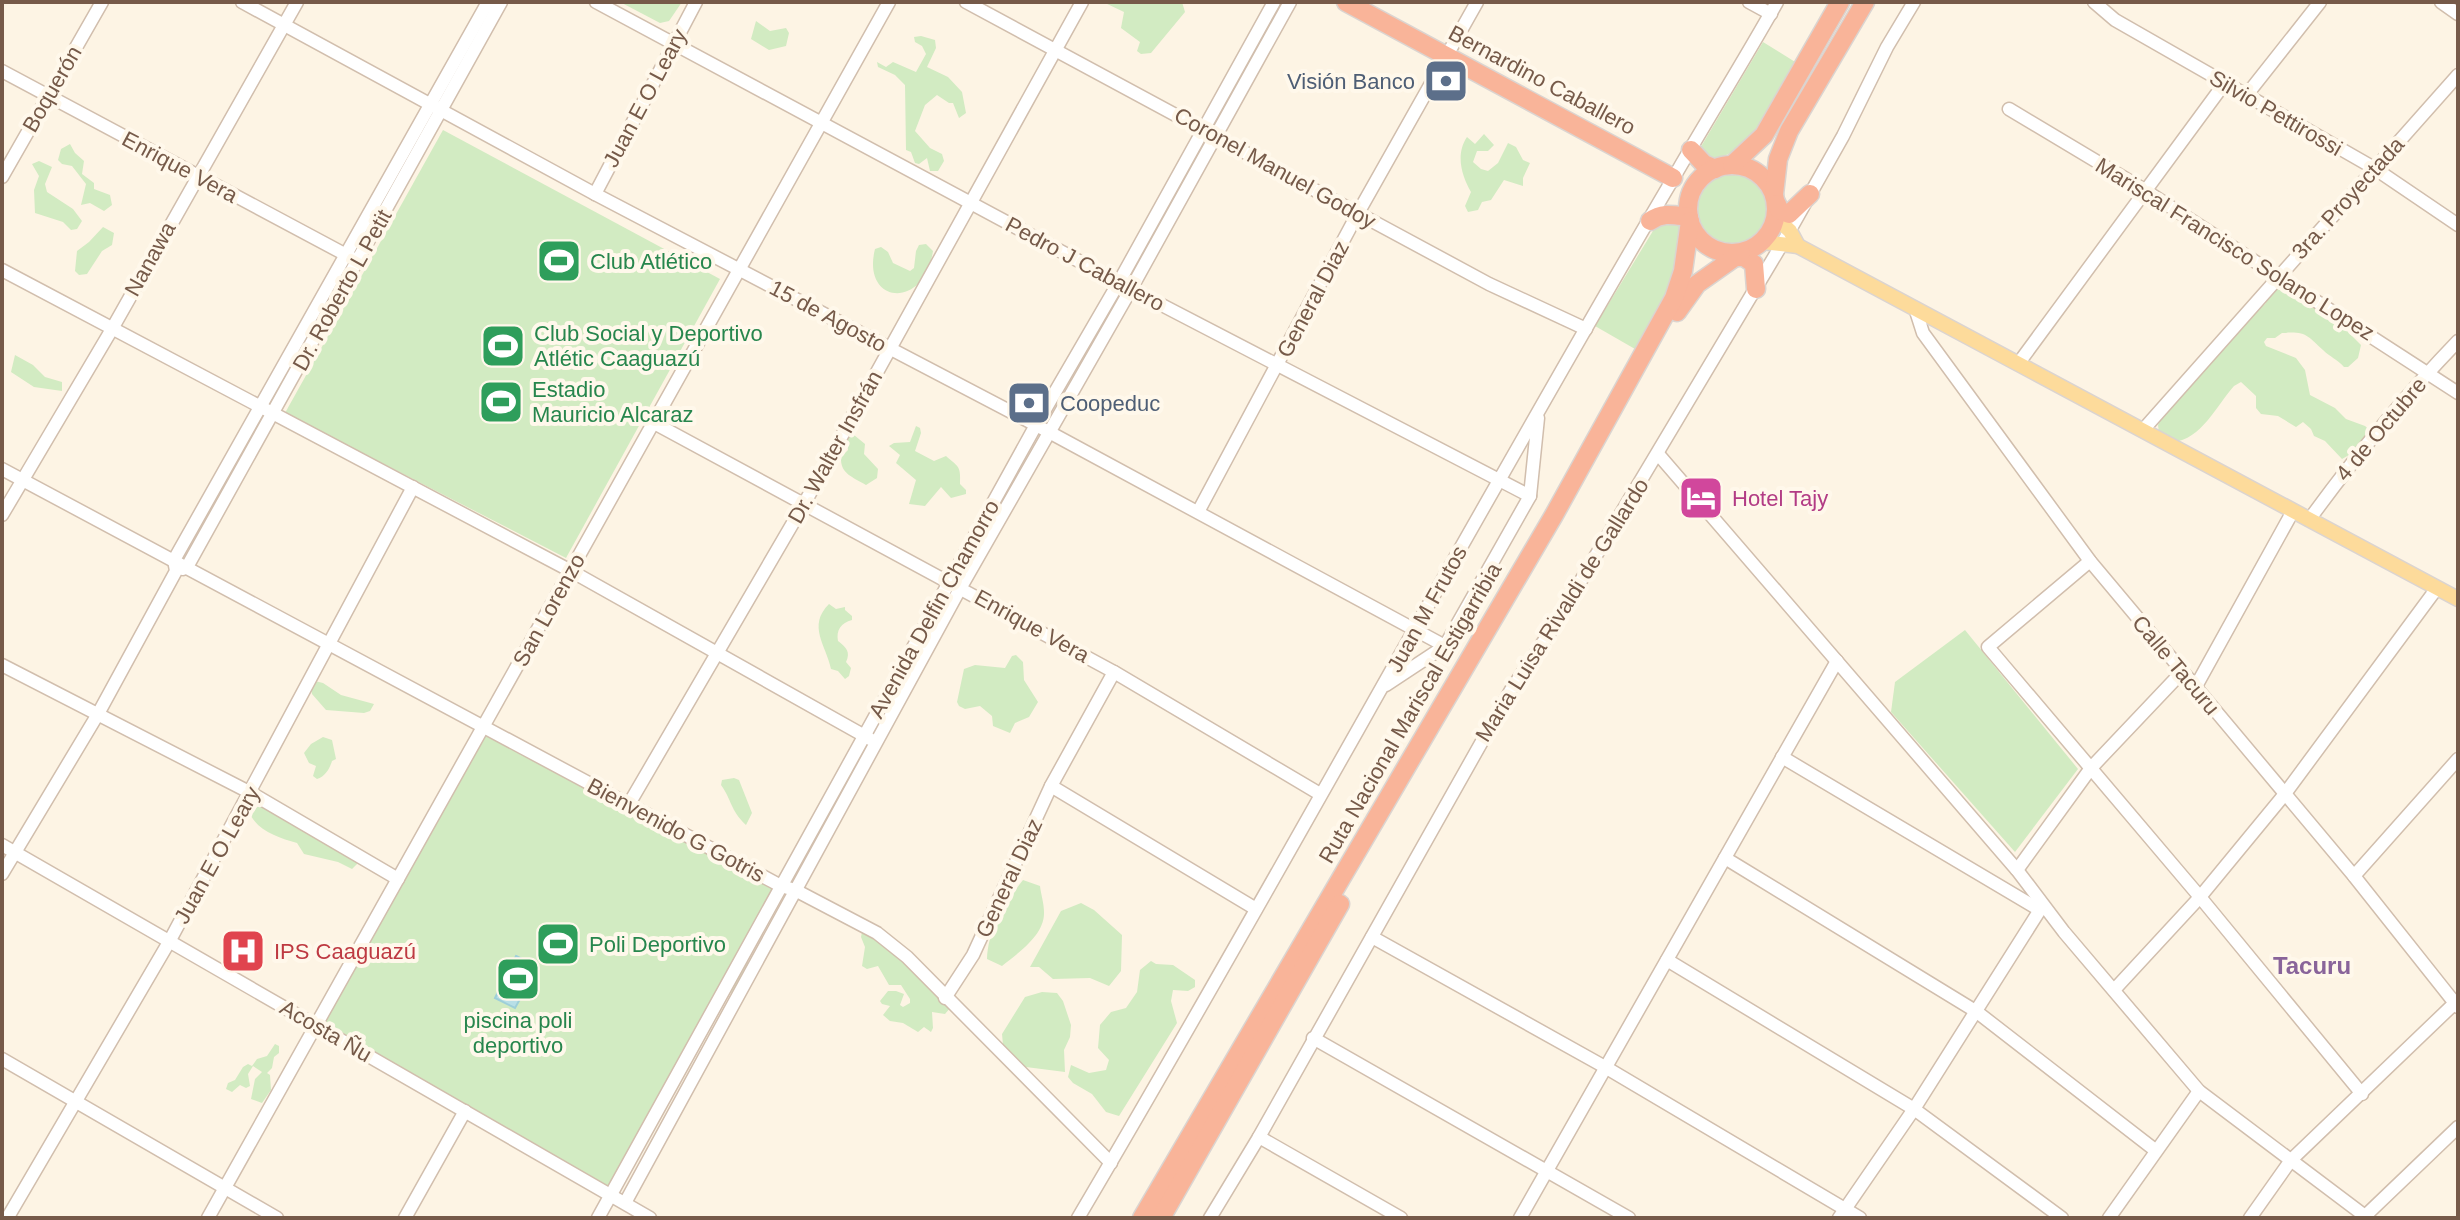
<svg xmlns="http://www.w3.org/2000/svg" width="2460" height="1220" viewBox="0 0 2460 1220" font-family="Arial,sans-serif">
<rect width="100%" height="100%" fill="#fdf4e4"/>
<g fill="#d2ebc2">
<polygon points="620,2 682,2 669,21 660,23"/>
<polygon points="1103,2 1182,2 1185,12 1151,53 1141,54 1137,51 1140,42 1121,28 1124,12"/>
<polygon points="756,21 770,31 786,28 789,33 786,46 769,50 751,39"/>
<polygon points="921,36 935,40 936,48 927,67 948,77 962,92 966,113 959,118 953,103 949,103 937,95 925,105 915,131 930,148 942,154 944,161 938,171 930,171 927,158 919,164 915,163 911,152 906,150 905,85 895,75 878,67 877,62 886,67 893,62 916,72 926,54 922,46 915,42 914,37"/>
<path d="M 1763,42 L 1800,65 C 1780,97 1750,156 1709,160 L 1699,150 Z"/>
<polygon points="443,130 720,279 566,558 285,413"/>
<path d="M 1484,134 L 1494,145 L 1488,151 L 1477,151 L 1473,162 L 1481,169 L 1488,171 L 1498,163 L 1508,143 L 1516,147 L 1523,160 L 1530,163 L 1523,178 L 1523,186 L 1504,180 L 1491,200 L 1482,202 L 1478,210 L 1468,212 L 1465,206 L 1471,192 C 1462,176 1455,155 1467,137 L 1475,144 Z"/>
<polygon points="70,144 75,153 84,161 82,174 94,183 94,189 110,195 112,205 104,211 90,203 81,205 86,184 72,166 62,164 58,160 61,149"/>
<polygon points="39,161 52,167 45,184 47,192 73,209 82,221 77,229 71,230 63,222 35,213 34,190 39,176 32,164"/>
<circle cx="1732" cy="209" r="37"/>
<polygon points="1669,221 1681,226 1673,280 1635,349 1595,326 1656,226"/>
<polygon points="103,227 114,233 112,245 102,251 87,274 79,275 75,271 77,251 89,242"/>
<path d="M 926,244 L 933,251 C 924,311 861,304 875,249 L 881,247 L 888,252 L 893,263 L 910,271 L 914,268 L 916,251 L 919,245 Z"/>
<path d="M 2279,280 L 2339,323 L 2361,345 L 2358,358 L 2348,367 L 2344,367 C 2337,359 2330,357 2323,350 C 2307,336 2307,331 2282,333 L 2275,338 L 2267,338 L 2264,342 L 2266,346 L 2296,358 L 2305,370 L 2310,395 L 2335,408 L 2346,419 L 2365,426 L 2371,431 L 2349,455 L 2342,459 L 2325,441 L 2314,436 L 2311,429 L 2303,422 L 2296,427 L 2278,416 L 2261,414 L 2256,408 L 2256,396 L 2241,382 L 2234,386 C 2217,405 2201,440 2173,442 L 2159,433 L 2158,425 L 2164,414 L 2226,345 L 2238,327 L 2265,304 Z"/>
<polygon points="15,355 33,365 45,377 62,382 62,391 34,387 11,372"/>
<path d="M 916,426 L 920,428 L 921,433 L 915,451 L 934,461 L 946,456 C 958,467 961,465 960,484 L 966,490 L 966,494 L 951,498 L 941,487 L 925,506 L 909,504 L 916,480 L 896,463 L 900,455 L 889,446 L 894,443 L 910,442 Z"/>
<path d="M 854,435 L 865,444 L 864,454 L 878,469 L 877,478 L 866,485 C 853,477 840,474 841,457 L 848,450 L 847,437 Z"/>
<path d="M 829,604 L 836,609 L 845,607 L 845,610 L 852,616 L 852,620 C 841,623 836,630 838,641 C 846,647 851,652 846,662 L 851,668 L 849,676 L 845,679 L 838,671 L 831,669 C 826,645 807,626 829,604 Z"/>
<polygon points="1965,630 2078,769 2015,852 1891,712 1895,682"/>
<polygon points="1016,655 1023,662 1024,680 1038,702 1029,717 1015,723 1010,733 993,726 992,716 980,706 965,709 959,706 957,702 964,669 975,665 1005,668 1012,656"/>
<polygon points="315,681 323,683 341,695 374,704 370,711 364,713 326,710 312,694 311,687"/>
<polygon points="482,733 781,886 746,959 751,966 736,990 731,993 730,985 611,1195 322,1024"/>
<path d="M 323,737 L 332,740 L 336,759 L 332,761 C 330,768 325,777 317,779 L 313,776 L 316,766 L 309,763 L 304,753 L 311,744 Z"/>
<path d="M 734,778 L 739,780 L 752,813 L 746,825 C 730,810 732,800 721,785 L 722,780 Z"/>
<path d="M 266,805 L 359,862 L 352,869 L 338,862 L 304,854 L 297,843 C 280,838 260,832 251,816 L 257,807 Z"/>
<path d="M 1023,880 L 1040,886 C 1041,895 1044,903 1044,912 C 1045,935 1018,953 1002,966 L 987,959 C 988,929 1005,903 1023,880 Z"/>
<polygon points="1081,903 1094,910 1122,935 1121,971 1109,986 1090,978 1053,979 1039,967 1030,967 1061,911"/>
<polygon points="862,932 884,941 951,1007 945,1014 932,1012 933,1028 931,1032 924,1027 918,1032 903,1023 890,1021 883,1015 890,1006 882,1004 880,1001 888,991 896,991 904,994 900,1005 903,1007 910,1003 910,999 901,985 889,985 878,966 867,969 862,966 865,947 861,937"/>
<polygon points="1151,961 1156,964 1173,965 1195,980 1195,987 1188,991 1173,990 1171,1001 1177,1023 1119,1116 1106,1112 1092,1094 1073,1083 1068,1077 1071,1065 1089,1073 1106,1070 1109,1060 1098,1048 1100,1025 1111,1012 1126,1008 1137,992 1140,970"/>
<polygon points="1042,992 1057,993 1063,1001 1071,1025 1070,1037 1064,1050 1065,1072 1018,1066 1003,1045 1002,1034 1025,997"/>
<polygon points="275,1044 279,1046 279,1053 274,1057 272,1068 267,1073 270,1075 271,1090 262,1103 251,1099 255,1079 262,1072 253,1066 248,1074 250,1086 246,1088 240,1085 232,1092 226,1089 228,1083 235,1080 243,1067 248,1064 252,1066 257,1059 267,1056"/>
</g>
<polygon fill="#b8dfe7" stroke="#9ecfd9" stroke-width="2" points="516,956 538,967 515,1008 495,998"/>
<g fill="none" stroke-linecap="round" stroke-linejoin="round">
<g stroke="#d1bead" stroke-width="15">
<g id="minor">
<polyline points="242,2 595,194 1036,425 1445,646"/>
<polyline points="596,2 1131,289 1530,496"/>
<polyline points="966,2 1489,284 1586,329"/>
<polyline points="1749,2 1771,14"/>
<polyline points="2094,2 2115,20 2374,168 2458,225"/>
<polyline points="2441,2 2458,14"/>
<polyline points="2,71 352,258"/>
<polyline points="2245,97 2320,2"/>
<polyline points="2009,109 2146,191 2458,393"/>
<polyline points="2,177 102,2"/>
<polyline points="595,194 696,2"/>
<polyline points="2,270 571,571 870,739"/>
<polyline points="1915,308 1923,333 2090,561 2354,876 2458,1007"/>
<polyline points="2018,364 2224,84"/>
<polyline points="654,423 1114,672 1320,794"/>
<polyline points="2143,430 2458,75"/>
<polyline points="1658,454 2017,870 2064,932 2199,1091 2365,1216"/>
<polyline points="2,469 781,886 795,890 877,933 907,957 1111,1163"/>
<polyline points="1198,512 1358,213 1477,2"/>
<polyline points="2,515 112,329 297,2"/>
<path d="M 2309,520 C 2355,457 2404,397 2458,341"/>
<polyline points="2090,561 1988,647 2200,897 2362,1094"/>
<polyline points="183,569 187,567 501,2"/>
<polyline points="2,665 251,793 398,879"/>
<polyline points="1386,685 1445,646 1530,496 1538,418"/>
<polyline points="2195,688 2293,511"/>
<polyline points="1782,757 2040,910"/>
<polyline points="1051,786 1256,909"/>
<polyline points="629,804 804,504 1082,2"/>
<polyline points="2,845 650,1218"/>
<polyline points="1725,858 1977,1012 2155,1150"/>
<polyline points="2017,870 2091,768 2182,672"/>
<polyline points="2,874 98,714 176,571 174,560 488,2"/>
<polyline points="2354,876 2458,759"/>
<polyline points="1372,937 1605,1067 1860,1218"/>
<polyline points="1667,960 1914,1109 2062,1218"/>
<polyline points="2114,990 2200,897 2284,795 2437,588"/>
<polyline points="945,998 973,955 1051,786 1114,672"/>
<polyline points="1313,1038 1629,1218"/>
<polyline points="2,1059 277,1218"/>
<polyline points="1259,1137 1401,1218"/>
<polyline points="625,1203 961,587 1131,289 1290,2"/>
<polyline points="8,1217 169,942 413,487"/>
<polyline points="208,1218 889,2"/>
<polyline points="405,1218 465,1111"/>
<polyline points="598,1218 1036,425 1119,282 1274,2"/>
<path d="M 1078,1218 C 1223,973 1360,724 1501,477 C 1559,375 1617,273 1677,172 C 1710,115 1745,59 1777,2"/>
<polyline points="1210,1218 1259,1137 1511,690 1552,629 1782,244 1843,136 1887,47 1914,2"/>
<polyline points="1520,1218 1837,661"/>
<polyline points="1839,1218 1914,1109 2043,905"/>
<polyline points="2109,1218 2199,1091"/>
<polyline points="2250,1218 2291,1160 2458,1000"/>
<polyline points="2363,1218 2458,1127"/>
</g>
</g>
<g stroke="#dbd4d0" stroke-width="17">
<g id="major">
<polyline points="1776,218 1790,231 1798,246"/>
<polyline points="1762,242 1798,246 2458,599"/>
</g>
</g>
<g stroke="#dbd4d0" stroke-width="21">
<g id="highway">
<polyline points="1346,2 1673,178"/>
<polyline points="1691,150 1704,164 1715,169"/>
<circle cx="1732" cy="209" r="44"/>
<polyline points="1732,165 1764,135 1840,2"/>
<polyline points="1774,194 1778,159 1789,131 1865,2"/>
<polyline points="1777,204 1779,210 1789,214 1810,194"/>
<path d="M 1650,221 C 1663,212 1673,215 1689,217"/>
<polyline points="1734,257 1744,257 1754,264 1756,289"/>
<polyline points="1677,312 1697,284 1741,253"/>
<polyline points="1142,1218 1554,515 1674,298 1683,271 1690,221"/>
<polyline points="1161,1218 1340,904"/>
</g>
</g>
<use href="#minor" stroke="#fff" stroke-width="12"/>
<use href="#major" stroke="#fddb9b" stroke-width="14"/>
<use href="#highway" stroke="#f9b499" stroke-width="18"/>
</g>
<defs>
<g id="bank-square" transform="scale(2.3)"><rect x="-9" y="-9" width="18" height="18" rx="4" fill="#5c6f8a" stroke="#fff8eb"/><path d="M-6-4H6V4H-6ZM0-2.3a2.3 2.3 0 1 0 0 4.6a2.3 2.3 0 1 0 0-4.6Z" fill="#fff"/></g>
<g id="stadium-square" transform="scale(2.3)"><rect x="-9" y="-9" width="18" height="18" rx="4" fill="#2e9e5b" stroke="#fff8eb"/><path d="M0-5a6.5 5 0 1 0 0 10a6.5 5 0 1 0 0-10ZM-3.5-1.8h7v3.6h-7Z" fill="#fff"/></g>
<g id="hotel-square" transform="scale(2.3)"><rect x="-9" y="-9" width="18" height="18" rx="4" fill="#d1479c" stroke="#fff8eb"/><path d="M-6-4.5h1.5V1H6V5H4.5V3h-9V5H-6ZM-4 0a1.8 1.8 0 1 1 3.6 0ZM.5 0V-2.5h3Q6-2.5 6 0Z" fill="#fff"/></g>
<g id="hospital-square" transform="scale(2.3)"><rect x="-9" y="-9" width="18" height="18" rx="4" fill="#e0444e" stroke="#fff8eb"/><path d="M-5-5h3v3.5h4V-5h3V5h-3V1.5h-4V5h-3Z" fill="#fff"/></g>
</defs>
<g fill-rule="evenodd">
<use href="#bank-square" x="1446" y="81"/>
<use href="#stadium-square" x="559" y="261"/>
<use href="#stadium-square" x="503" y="346"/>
<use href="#stadium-square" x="501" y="402"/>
<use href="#bank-square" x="1029" y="403"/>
<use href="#hotel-square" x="1701" y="498"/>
<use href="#stadium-square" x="558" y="944"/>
<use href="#hospital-square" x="243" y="951"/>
<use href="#stadium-square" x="518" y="979"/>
</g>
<g text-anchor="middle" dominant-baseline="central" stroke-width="8" stroke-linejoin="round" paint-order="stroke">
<g font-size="22" fill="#765a49" stroke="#fff8eb">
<text transform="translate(1542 80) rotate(28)">Bernardino Caballero</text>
<text transform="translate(52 89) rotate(-60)">Boquerón</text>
<text transform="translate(645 98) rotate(-62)">Juan E O Leary</text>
<text transform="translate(2276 113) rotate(30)">Silvio Pettirossi</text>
<text transform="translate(180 167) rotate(28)">Enrique Vera</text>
<text transform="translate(1275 168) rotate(29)">Coronel Manuel Godoy</text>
<text transform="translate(2348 198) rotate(-48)">3ra. Proyectada</text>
<text transform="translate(2235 249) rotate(32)">Mariscal Francisco Solano Lopez</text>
<text transform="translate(150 259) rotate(-61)">Nanawa</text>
<text transform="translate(1085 264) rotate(28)">Pedro J Caballero</text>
<text transform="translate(342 290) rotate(-61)">Dr. Roberto L Petit</text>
<text transform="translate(1313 299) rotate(-62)">General Diaz</text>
<text transform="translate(828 316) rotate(28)">15 de Agosto</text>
<text transform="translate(2381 429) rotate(-50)">4 de Octubre</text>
<text transform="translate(835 447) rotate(-61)">Dr. Walter Insfrán</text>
<text transform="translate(934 609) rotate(-61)">Avenida Delfin Chamorro</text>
<text transform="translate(1427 609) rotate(-61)">Juan M Frutos</text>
<text transform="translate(549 610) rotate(-61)">San Lorenzo</text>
<text transform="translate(1562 610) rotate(-58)">Maria Luisa Rivaldi de Gallardo</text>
<text transform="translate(1032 626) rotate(29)">Enrique Vera</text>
<text transform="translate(2176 665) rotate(50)">Calle Tacuru</text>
<text transform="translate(1410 713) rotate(-60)">Ruta Nacional Mariscal Estigarribia</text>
<text transform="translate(676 830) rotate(28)">Bienvenido G Gotris</text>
<text transform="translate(217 855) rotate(-61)">Juan E O Leary</text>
<text transform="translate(1009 878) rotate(-65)">General Diaz</text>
<text transform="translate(326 1031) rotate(30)">Acosta Ñu</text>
</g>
<g font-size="22" fill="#4e5e75" stroke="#fff8eb" text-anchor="end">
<text x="1415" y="81">Visión Banco</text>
<text x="1060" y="403" text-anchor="start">Coopeduc</text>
</g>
<g font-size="22" fill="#27864d" stroke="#fff8eb" text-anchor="start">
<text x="590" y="261">Club Atlético</text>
<text x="534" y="333">Club Social y Deportivo<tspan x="534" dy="25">Atlétic Caaguazú</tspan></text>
<text x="532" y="389">Estadio<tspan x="532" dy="25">Mauricio Alcaraz</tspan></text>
<text x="589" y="944">Poli Deportivo</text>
<text x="518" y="1020" text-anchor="middle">piscina poli<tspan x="518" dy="25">deportivo</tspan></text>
</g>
<g font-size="22" fill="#b23c85" stroke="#fff8eb" text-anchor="start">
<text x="1732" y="498">Hotel Tajy</text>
</g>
<g font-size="22" fill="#be3a42" stroke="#fff8eb" text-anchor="start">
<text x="274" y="951">IPS Caaguazú</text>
</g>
<g font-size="24" font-weight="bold" fill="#89649a" stroke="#fff8eb">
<text x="2312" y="965">Tacuru</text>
</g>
</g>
<rect width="2460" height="1220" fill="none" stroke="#765a49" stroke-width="8"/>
</svg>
